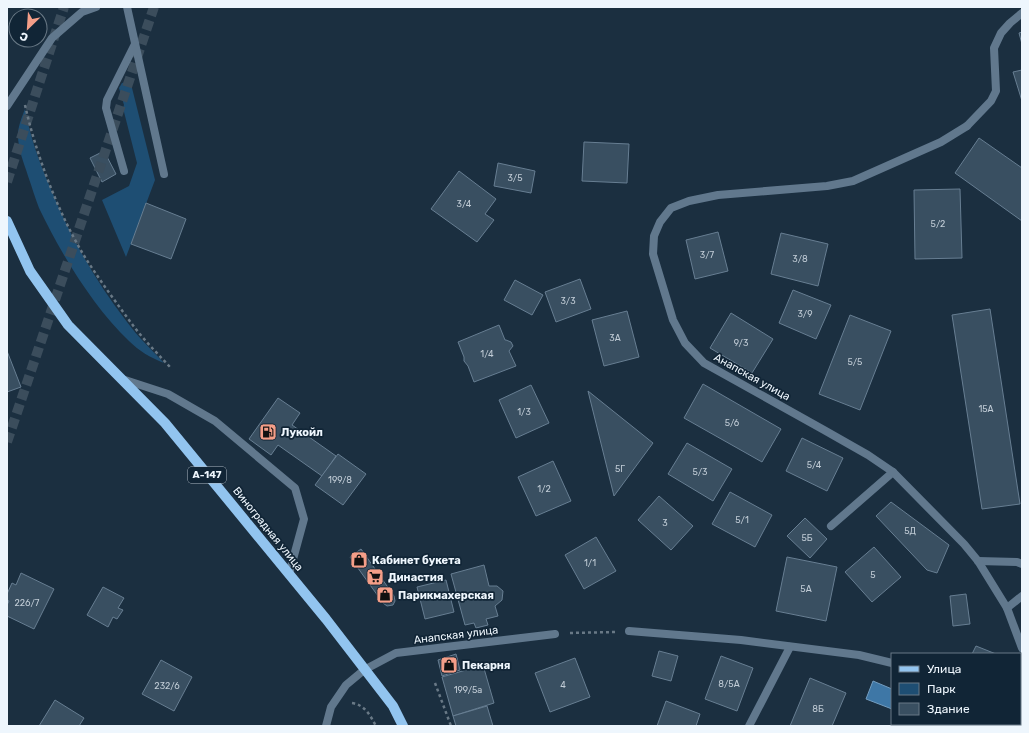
<svg xmlns="http://www.w3.org/2000/svg" width="1029" height="733" viewBox="0 0 1029 733" font-family="Rubik,sans-serif">
<rect width="100%" height="100%" fill="#1b2f40"/>
<g fill="#1e4e73">
<polygon points="127,82 131,84 155,180 126,257 102,200 129,186 137,163 123,108 124,105 119,88 122,83"/>
<path d="M 25,109 C 30,136 39,162 50,187 C 70,236 95,281 127,322 C 138,337 152,350 164,363 C 151,358 139,351 129,341 C 93,307 60,252 39,208 C 35,198 32,187 28,176 C 24,163 18,150 18,135 C 18,126 22,117 25,109 Z"/>
</g>
<polygon fill="#3e77a6" stroke="#739dc0" points="873,681 892,689 892,709 866,699"/>
<g fill="#394f61" stroke="#677e92">
<polygon points="1022,32 1022,44 1019,33"/>
<polygon points="1022,70 1022,101 1013,72"/>
<polygon points="979,138 1022,168 1022,221 955,173"/>
<polygon points="584,142 629,144 627,183 582,181"/>
<polygon points="104,151 116,174 102,182 90,158"/>
<polygon points="498,163 535,171 531,193 494,186"/>
<polygon points="459,171 496,199 485,214 494,220 477,242 431,209"/>
<polygon points="960,189 962,258 915,259 914,190"/>
<polygon points="146,203 186,219 171,259 131,244"/>
<polygon points="718,232 728,271 695,279 686,240"/>
<polygon points="781,233 828,244 818,286 771,274"/>
<polygon points="580,279 591,309 556,322 545,292"/>
<polygon points="515,280 543,295 532,315 504,300"/>
<polygon points="793,290 831,305 816,339 779,323"/>
<polygon points="990,309 1020,504 982,509 952,315"/>
<polygon points="627,311 639,357 604,366 592,320"/>
<polygon points="731,313 773,339 752,373 710,348"/>
<polygon points="850,315 891,331 860,410 819,394"/>
<polygon points="499,325 505,340 506,340 511,342 513,346 509,351 516,366 474,382 468,366 464,361 464,357 458,342"/>
<polygon points="7,351 21,387 7,392"/>
<polygon points="703,384 781,429 762,462 684,418"/>
<polygon points="531,385 549,423 516,438 499,400"/>
<polygon points="588,391 653,443 614,496"/>
<polygon points="278,398 300,413 292,425 336,456 322,476 278,445 271,455 249,439"/>
<polygon points="802,438 843,458 827,491 786,471"/>
<polygon points="687,443 732,469 713,501 668,474"/>
<polygon points="338,454 366,474 343,505 315,485"/>
<polygon points="553,461 571,501 536,516 518,477"/>
<polygon points="730,492 772,515 755,547 712,524"/>
<polygon points="659,496 693,526 671,550 638,520"/>
<polygon points="891,502 949,545 937,573 927,570 876,516"/>
<polygon points="805,518 827,539 810,558 787,536"/>
<polygon points="596,537 616,571 584,589 565,555"/>
<polygon points="874,547 901,577 872,602 845,572"/>
<polygon points="361,549 394,596 395,601 393,605 387,606 383,603 350,557"/>
<polygon points="787,557 837,567 826,621 776,611"/>
<polygon points="484,565 489,586 497,586 503,591 502,600 495,606 498,616 486,619 488,625 476,628 474,623 465,625 451,574"/>
<polygon points="21,573 54,589 34,629 7,616 7,605 9,601 7,600 7,594 12,583 16,585"/>
<polygon points="446,580 454,612 425,619 417,587"/>
<polygon points="103,587 124,598 118,608 123,610 117,619 113,617 108,627 87,615"/>
<polygon points="966,594 970,624 953,626 950,596"/>
<polygon points="976,646 996,654 972,654"/>
<polygon points="659,651 678,656 671,681 652,676"/>
<polygon points="456,654 460,670 442,676 438,660"/>
<polygon points="721,656 753,668 737,711 705,699"/>
<polygon points="575,658 590,697 550,712 535,673"/>
<polygon points="161,660 192,677 174,711 142,694"/>
<polygon points="483,665 494,703 453,716 442,677"/>
<polygon points="810,678 846,693 832,726 790,726"/>
<polygon points="55,700 84,718 79,726 39,726"/>
<polygon points="666,701 700,714 696,726 657,726"/>
<polygon points="487,706 493,726 456,726 453,716"/>
<polygon points="912,724 928,724 931,726 910,726"/>
<polygon points="935,724 942,724 944,726 934,726"/>
</g>
<g fill="none" stroke-linecap="round" stroke-linejoin="round">
<g stroke="#3b4d5c" stroke-width="10" stroke-dasharray="10 5" stroke-linecap="butt">
<polyline points="7,182 64,7"/>
<polyline points="7,442 154,7"/>
</g>
<g stroke="#697986" stroke-width="2.5" stroke-dasharray="3 3" stroke-linecap="butt">
<path d="M 25,105 C 36,154 57,210 83,254 C 98,278 115,301 132,324 C 143,339 157,353 170,367"/>
<polyline points="570,633 615,632"/>
<polyline points="435,683 451,726"/>
<path d="M 352,703 C 365,705 370,715 376,726"/>
</g>
<g stroke="#61788d" stroke-width="8">
<polyline points="127,7 164,174"/>
<polyline points="967,126 991,101 996,91 994,48 1001,33 1010,23 1022,13"/>
<polyline points="124,171 106,108 107,100 135,44"/>
<polyline points="122,379 168,394 215,421 295,488 304,519 289,574"/>
<polyline points="831,526 893,472"/>
<polyline points="978,561 1017,562 1022,564"/>
<polyline points="1007,608 1022,596"/>
<polyline points="749,726 790,647"/>
</g>
<g stroke="#61788d" stroke-width="8">
<polyline points="7,106 52,38 82,12 96,7"/>
<polyline points="967,126 941,142 853,181 827,186 718,195 689,201 671,208 660,222 654,236 653,254 673,320 685,343 704,363 824,430 868,455 893,472 964,544 978,561 1007,608 1022,648"/>
<polyline points="629,631 741,640 859,655 892,663"/>
<polyline points="1020,701 1022,698"/>
<polyline points="1020,712 1022,713"/>
<polyline points="326,726 331,707 346,685 364,670 396,653 555,634"/>
<polyline points="1000,726 1001,724"/>
</g>
<polyline stroke="#92c4ef" stroke-width="10" points="7,221 30,271 68,325 165,423 326,619 393,706 403,726"/>
</g>
<defs>
<g id="fuel-square" transform="scale(0.9)"><rect x="-9" y="-9" width="18" height="18" rx="4" fill="#f49e88" stroke="#112536"/><path d="M-5.5-6h7V0h2V4h1.3V-2.5L3-4.5l.8-.8L6-3V5H2.5V1h-1V6h-7ZM-4.2-4.7v3.2H.2V-4.7Z" fill="#111"/></g>
<g id="shop-square" transform="scale(0.9)"><rect x="-9" y="-9" width="18" height="18" rx="4" fill="#f49e88" stroke="#112536"/><path d="M-5-2.5h2.3a2.7 3.5 0 0 1 5.4 0H5L5.5 6h-11ZM-1.5-2.5h3a1.5 2.3 0 0 0-3 0Z" fill="#111"/></g>
<g id="supermarket-square" transform="scale(0.9)"><rect x="-9" y="-9" width="18" height="18" rx="4" fill="#f49e88" stroke="#112536"/><path d="M-6-5.5h2.5l.6 2H6L4.5 2H-2.5L-4.4-4H-6ZM-1.5 3.2a1.3 1.3 0 1 0 .1 0ZM3 3.2a1.3 1.3 0 1 0 .1 0Z" fill="#111"/></g>
</defs>
<g fill-rule="evenodd">
<use href="#fuel-square" x="268" y="432"/>
<use href="#shop-square" x="359" y="560"/>
<use href="#supermarket-square" x="375" y="577"/>
<use href="#shop-square" x="385" y="595"/>
<use href="#shop-square" x="449" y="665"/>
</g>
<g text-anchor="middle" dominant-baseline="central" stroke-width="3.5" stroke-linejoin="round" paint-order="stroke">
<g font-size="9" fill="#c1ccd6">
<text x="515" y="178">3/5</text>
<text x="464" y="204">3/4</text>
<text x="938" y="224">5/2</text>
<text x="707" y="255">3/7</text>
<text x="800" y="259">3/8</text>
<text x="568" y="301">3/3</text>
<text x="805" y="314">3/9</text>
<text x="615" y="338">3А</text>
<text x="741" y="343">9/3</text>
<text x="487" y="354">1/4</text>
<text x="855" y="362">5/5</text>
<text x="986" y="409">15А</text>
<text x="524" y="412">1/3</text>
<text x="732" y="423">5/6</text>
<text x="814" y="465">5/4</text>
<text x="620" y="469">5Г</text>
<text x="700" y="472">5/3</text>
<text x="340" y="480">199/8</text>
<text x="544" y="489">1/2</text>
<text x="742" y="520">5/1</text>
<text x="665" y="523">3</text>
<text x="910" y="531">5Д</text>
<text x="807" y="538">5Б</text>
<text x="590" y="563">1/1</text>
<text x="873" y="575">5</text>
<text x="806" y="589">5А</text>
<text x="27" y="603">226/7</text>
<text x="729" y="684">8/5А</text>
<text x="563" y="685">4</text>
<text x="167" y="686">232/6</text>
<text x="468" y="690">199/5а</text>
<text x="818" y="709">8Б</text>
</g>
<rect fill="#112536" stroke="#acb7c1" stroke-width="1" x="188" y="467" width="38" height="16" rx="3"/>
<g font-size="10" font-weight="bold" fill="#eef6fd">
<text x="207" y="475">А-147</text>
</g>
<g font-size="11" fill="#eef6fd" stroke="#112536">
<text transform="translate(752 377) rotate(29)">Анапская улица</text>
<text transform="translate(268 529) rotate(51)">Виноградная улица</text>
<text transform="translate(456 635) rotate(-7)">Анапская улица</text>
</g>
<g font-size="11" font-weight="bold" fill="#eef6fd" stroke="#112536" text-anchor="start">
<text x="281" y="432">Лукойл</text>
<text x="372" y="560">Кабинет букета</text>
<text x="388" y="577">Династия</text>
<text x="398" y="595">Парикмахерская</text>
<text x="462" y="665">Пекарня</text>
</g>
</g>
<rect width="1029" height="733" fill="none" stroke="#eef6fd" stroke-width="16"/>
<rect x="891" y="653" width="130" height="72" fill="#112536" stroke="#697986"/>
<rect x="899" y="666" width="20" height="6" fill="#92c4ef" stroke="#697986"/>
<text x="927" y="673" font-size="12" fill="#eef6fd">Улица</text>
<rect x="899" y="683" width="20" height="12" fill="#1e4e73" stroke="#697986"/>
<text x="927" y="693" font-size="12" fill="#eef6fd">Парк</text>
<rect x="899" y="703" width="20" height="12" fill="#394f61" stroke="#697986"/>
<text x="927" y="713" font-size="12" fill="#eef6fd">Здание</text>
<g transform="translate(28 28) rotate(205)"><circle r="19" fill="#112536" stroke="#697986"/>
<path d="M0-3L7 15L0 10L-7 15Z" fill="#f49e88"/>
<text y="-6" font-size="11" font-weight="bold" text-anchor="middle" fill="#eef6fd">С</text>
</g>
</svg>
